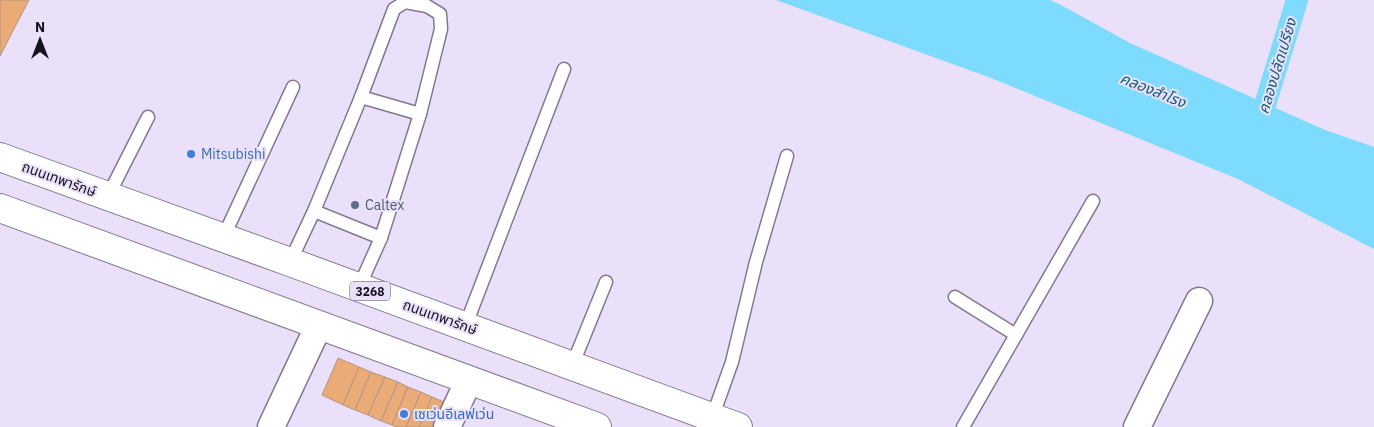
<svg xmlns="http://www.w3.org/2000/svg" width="1374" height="427" viewBox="0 0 1374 427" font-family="'IBM Plex Sans','Noto Sans Thai',sans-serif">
<rect width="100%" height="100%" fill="#ebe0fa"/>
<polygon fill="#7ddcfd" points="776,0 1050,0 1061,5 1130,43 1325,130 1374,147 1374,249 1238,179 991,78"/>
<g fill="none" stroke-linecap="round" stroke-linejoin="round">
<polyline stroke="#7ddcfd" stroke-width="22" points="1257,131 1297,0"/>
</g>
<g fill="#ebab77" stroke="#ae9785">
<polygon points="0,0 29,0 0,56"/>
<polygon points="338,358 359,367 343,405 322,395"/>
<polygon points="359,367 371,372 355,410 343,405"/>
<polygon points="371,372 385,377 368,415 355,410"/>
<polygon points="385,377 398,382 381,421 368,415"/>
<polygon points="398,382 408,387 392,425 381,421"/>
<polygon points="408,387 421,392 406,427 396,427 392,425"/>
<polygon points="421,392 432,397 419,427 406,427"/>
<polygon points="432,397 444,402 433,427 419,427"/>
</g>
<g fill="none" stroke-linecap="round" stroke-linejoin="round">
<g stroke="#837890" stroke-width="15">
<g id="lane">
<polyline points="361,97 394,9 405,2 427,6 440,14 441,29 420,114"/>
<polyline points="108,196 148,117"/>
<polyline points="314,211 381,238"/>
<polyline points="223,238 293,87"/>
<polyline points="290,262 314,211 361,97 420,114 381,238 359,287"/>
<polyline points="955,297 1016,335"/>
<polyline points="465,327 564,69"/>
<polyline points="572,366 606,282"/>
<polyline points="712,418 732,362 756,262 787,156"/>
<polyline points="963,427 1093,201"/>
</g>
</g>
<g stroke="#837890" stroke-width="29">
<g id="street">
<polyline points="271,427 319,325"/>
<polyline points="447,427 469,380"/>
<polyline points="1137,427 1199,301"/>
</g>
</g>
<g stroke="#837890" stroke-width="30">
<g id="primary">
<polyline points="0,157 290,262 738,427"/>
<polyline points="0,208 597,427"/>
</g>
</g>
<use href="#lane" stroke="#fff" stroke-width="12"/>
<use href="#street" stroke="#fff" stroke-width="26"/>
<use href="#primary" stroke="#fff" stroke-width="28"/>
</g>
<g fill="#3f7fe0" stroke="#ebe0fa" stroke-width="2">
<circle cx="191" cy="154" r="5"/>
<circle cx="404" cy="414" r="5"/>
</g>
<circle fill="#5c6f8a" stroke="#ebe0fa" stroke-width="2" cx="355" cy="205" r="5"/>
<g text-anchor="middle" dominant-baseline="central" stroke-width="4" stroke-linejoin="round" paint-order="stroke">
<rect fill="#ebe0fa" stroke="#56505e" stroke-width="1" x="350" y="281.5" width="40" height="19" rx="4"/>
<g font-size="12" font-weight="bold" fill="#16121b">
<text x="370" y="291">3268</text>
</g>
<g font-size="14" fill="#366cbe" stroke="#ebe0fa" text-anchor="start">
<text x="201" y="154">Mitsubishi</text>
<text x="414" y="414">เซเว่นอีเลฟเว่น</text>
</g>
<g font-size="14" fill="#16121b" stroke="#ebe0fa">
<text transform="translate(59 179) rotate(20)">ถนนเทพารักษ์</text>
<text transform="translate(440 317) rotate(20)">ถนนเทพารักษ์</text>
</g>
<g font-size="14" fill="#4e5e75" stroke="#ebe0fa" text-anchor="start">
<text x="365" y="205">Caltex</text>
</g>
<g font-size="15" font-style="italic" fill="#0c5d74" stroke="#ebe0fa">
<text transform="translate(1277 66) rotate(-73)">คลองปลัดเปรียง</text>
<text transform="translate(1153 90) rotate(22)">คลองสำโรง</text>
</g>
</g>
<g transform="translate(40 40)" stroke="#ebe0fa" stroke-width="4" paint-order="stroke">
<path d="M0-4L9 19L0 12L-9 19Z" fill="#16121b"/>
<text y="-8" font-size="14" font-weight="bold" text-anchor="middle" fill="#16121b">N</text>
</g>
</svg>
